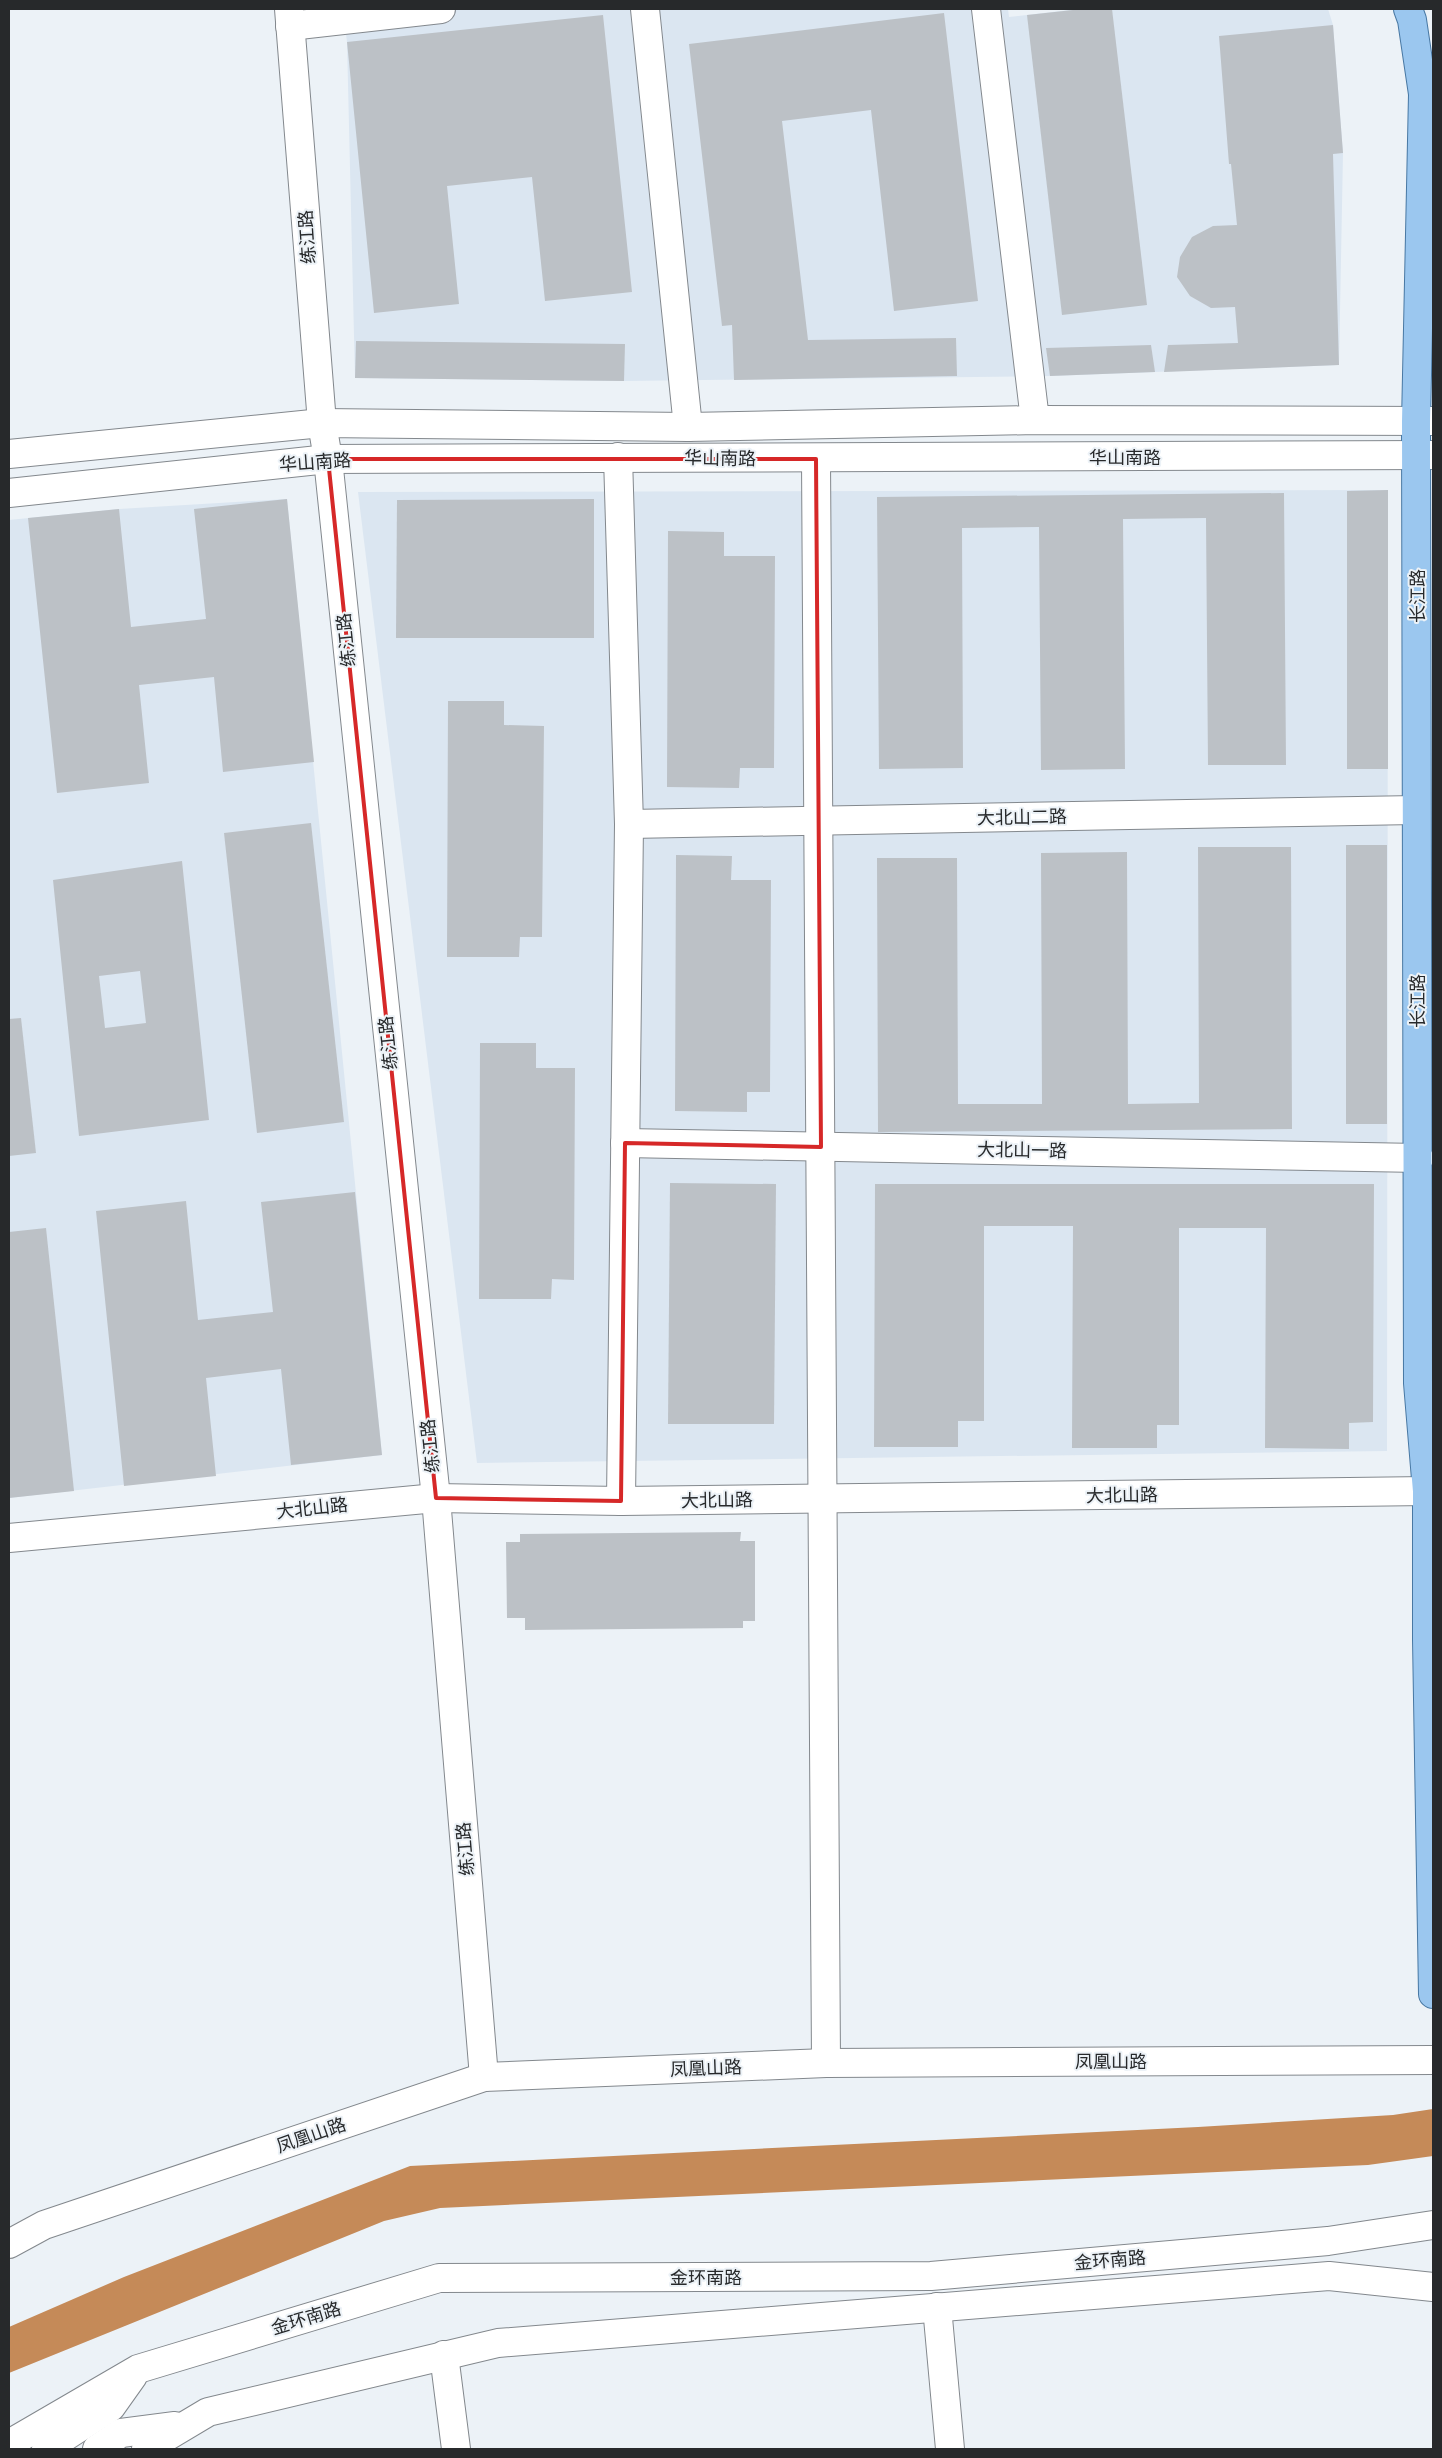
<svg xmlns="http://www.w3.org/2000/svg" width="1442" height="2458" viewBox="0 0 1442 2458" font-family="'PT Sans','Noto Sans SC',sans-serif">
<rect width="100%" height="100%" fill="#ecf2f7"/>
<g fill="#dbe6f1">
<polygon points="343,9 1008,9 1009,17 1078,9 1328,9 1333,25 1343,153 1339,365 1050,376 624,381 355,378 347,42"/>
<polygon points="1388,490 1387,1451 477,1463 358,492"/>
<polygon points="287,499 382,1455 9,1498 9,520 119,509"/>
</g>
<polygon fill="#c58a58" points="1433,2109 1433,2156 1368,2165 440,2208 384,2221 9,2373 9,2327 124,2277 410,2166 1198,2127 1393,2115"/>
<g fill="#bcc1c6" fill-rule="evenodd">
<polygon points="1082,9 1112,9 1147,305 1062,315 1027,15"/>
<polygon points="944,13 978,301 894,311 871,110 782,121 808,340 956,338 957,376 734,380 732,325 722,326 689,44"/>
<polygon points="603,15 632,292 545,301 532,177 447,186 459,304 374,313 347,42"/>
<polygon points="1333,25 1343,153 1333,154 1339,365 1164,372 1168,345 1238,343 1235,307 1211,308 1190,296 1177,277 1180,257 1192,237 1213,226 1237,225 1231,164 1229,164 1219,36"/>
<polygon points="356,341 625,344 624,381 355,378"/>
<polygon points="1151,345 1155,372 1050,376 1046,348"/>
<polygon points="1388,490 1388,769 1347,769 1347,491"/>
<polygon points="1284,493 1286,765 1208,765 1206,518 1123,519 1125,769 1041,770 1039,527 962,528 963,768 879,769 877,497"/>
<polygon points="287,499 314,762 223,772 214,677 139,685 149,783 57,793 28,518 119,509 131,627 206,619 194,509"/>
<polygon points="594,499 594,638 396,638 397,500"/>
<polygon points="668,531 724,532 724,556 775,556 774,768 740,768 739,788 667,787"/>
<polygon points="448,701 504,701 504,725 544,726 542,937 520,937 519,957 447,957"/>
<polygon points="311,823 344,1122 257,1133 224,833"/>
<rect x="1346" y="845" width="41" height="279"/>
<polygon points="1198,847 1291,847 1292,1129 878,1132 877,858 957,858 958,1104 1042,1104 1041,853 1127,852 1128,1104 1199,1103"/>
<polygon points="676,855 732,856 731,880 771,880 770,1092 747,1092 747,1112 675,1111"/>
<path d="M 182,861 L 209,1120 L 79,1136 L 53,880 ZM 140,971 L 146,1023 L 105,1028 L 99,976 Z"/>
<polygon points="21,1018 36,1153 9,1156 9,1019"/>
<polygon points="480,1043 536,1043 536,1068 575,1068 574,1280 552,1279 551,1299 479,1299"/>
<polygon points="670,1183 776,1184 774,1424 668,1424"/>
<polygon points="875,1184 1374,1184 1373,1422 1349,1423 1349,1449 1265,1448 1266,1228 1179,1228 1179,1425 1157,1425 1157,1448 1072,1448 1073,1226 984,1226 984,1421 958,1421 958,1447 874,1447"/>
<polygon points="355,1192 382,1455 291,1465 281,1369 206,1378 216,1476 124,1486 96,1211 186,1201 198,1320 273,1312 261,1202"/>
<polygon points="46,1228 74,1491 9,1498 9,1232"/>
<polygon points="741,1532 740,1541 755,1541 755,1621 743,1621 743,1628 525,1630 525,1618 507,1618 506,1542 520,1542 520,1534"/>
</g>
<g fill="none" stroke-linecap="round" stroke-linejoin="round">
<g stroke="#83888d" stroke-width="30">
<g id="minor">
<polyline points="289,9 322,423 328,459 436,1498 484,2077"/>
<polyline points="645,9 688,427"/>
<polyline points="986,9 1035,420"/>
<polyline points="290,26 441,9"/>
<polyline points="9,454 322,423 688,427 1035,420 1433,421"/>
<polyline points="618,457 629,824 621,1501"/>
<path d="M 816,459 C 824,993 822,1528 826,2063"/>
<polyline points="9,493 328,459 1433,455"/>
<polyline points="629,824 1416,810"/>
<polyline points="625,1143 1419,1158"/>
<polyline points="9,1538 436,1498 621,1501 1427,1491"/>
<polyline points="9,2244 44,2225 484,2077 826,2063 1433,2060"/>
<polyline points="937,2307 950,2449"/>
<polyline points="444,2355 456,2449"/>
<polyline points="9,2444 138,2369 439,2278 931,2276 1328,2241 1433,2225"/>
<polyline points="46,2449 111,2407 133,2376"/>
<polyline points="97,2449 121,2433 175,2426"/>
<polyline points="146,2449 208,2412 498,2343 1329,2276 1433,2287"/>
</g>
</g>
<g stroke="#4878a3" stroke-width="30">
<polyline id="major" points="1408,9 1412,20 1423,94 1416,422 1418,1383 1427,1491 1427,1640 1433,1994"/>
</g>
<use href="#minor" stroke="#fff" stroke-width="28"/>
<use href="#major" stroke="#9bc7ef" stroke-width="28"/>
</g>
<path fill="none" stroke="#d62828" stroke-width="4" stroke-linejoin="round" d="M 328,459 L 816,459 L 821,1147 L 625,1143 L 621,1501 L 436,1498 Z"/>
<g text-anchor="middle" dominant-baseline="central" stroke-width="4" stroke-linejoin="round" paint-order="stroke">
<g font-size="18" fill="#27292b" stroke="#ecf2f7">
<text transform="translate(307 237) rotate(-94)">练江路</text>
<text x="1125" y="457">华山南路</text>
<text transform="translate(720 458) rotate(1)">华山南路</text>
<text transform="translate(315 462) rotate(-4)">华山南路</text>
<text transform="translate(1417 596) rotate(-90)">长江路</text>
<text transform="translate(346 640) rotate(-96)">练江路</text>
<text transform="translate(1022 817) rotate(-1)">大北山二路</text>
<text transform="translate(1417 1001) rotate(-90)">长江路</text>
<text transform="translate(388 1043) rotate(-96)">练江路</text>
<text transform="translate(1022 1150) rotate(1)">大北山一路</text>
<text transform="translate(430 1446) rotate(-96)">练江路</text>
<text transform="translate(1122 1495) rotate(-1)">大北山路</text>
<text transform="translate(717 1500) rotate(-1)">大北山路</text>
<text transform="translate(312 1508) rotate(-6)">大北山路</text>
<text transform="translate(465 1849) rotate(-95)">练江路</text>
<text x="1111" y="2061">凤凰山路</text>
<text transform="translate(706 2068) rotate(-2)">凤凰山路</text>
<text transform="translate(311 2135) rotate(-19)">凤凰山路</text>
<text transform="translate(1110 2260) rotate(-5)">金环南路</text>
<text x="706" y="2277">金环南路</text>
<text transform="translate(306 2318) rotate(-17)">金环南路</text>
</g>
</g>
<rect width="1442" height="2458" fill="none" stroke="#27292b" stroke-width="20"/>
</svg>
